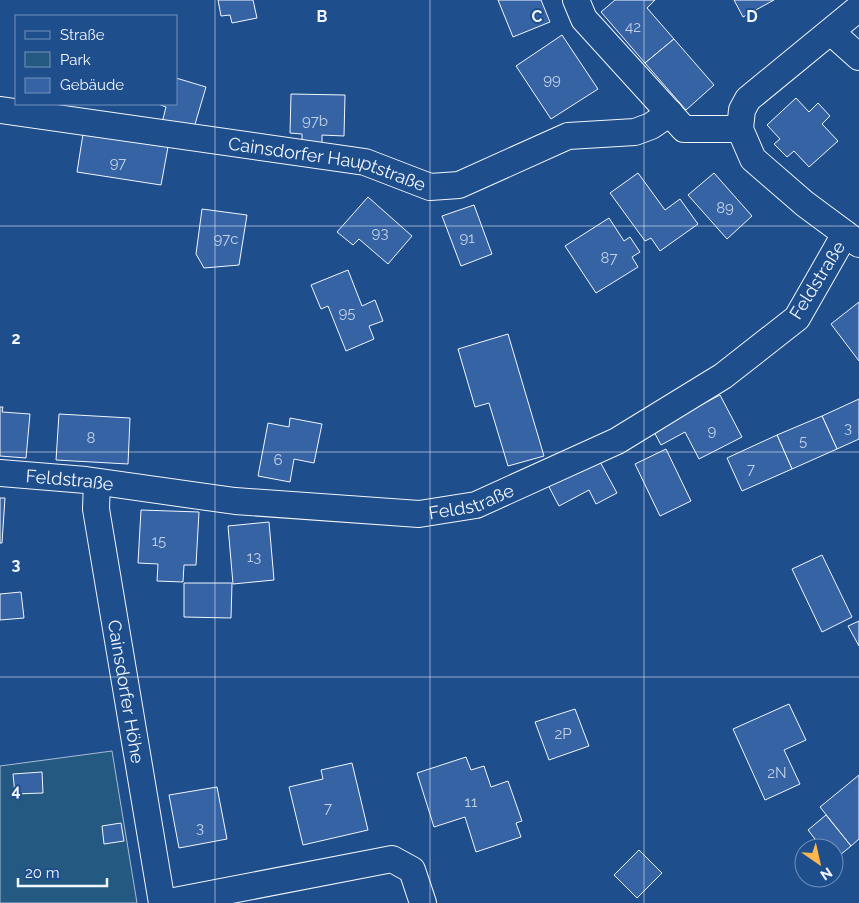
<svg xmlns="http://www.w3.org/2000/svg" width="859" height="903" viewBox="0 0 859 903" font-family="Raleway,sans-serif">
<rect width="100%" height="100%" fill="#1f4e8c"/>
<polygon fill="#245a82" stroke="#a8bbd7" points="112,751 137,903 0,903 0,766"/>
<g fill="#3563a3" stroke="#f2f6ff">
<polygon points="218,0 253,0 257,18 232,23 230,15 221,16"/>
<polygon points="498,0 541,0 550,22 513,37"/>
<polygon points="615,0 655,0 647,8 674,39 645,63 601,12"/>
<polygon points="734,0 774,0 743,17"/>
<polygon points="562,35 598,89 551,119 516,66"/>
<polygon points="674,39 714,85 686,110 645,63"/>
<polygon points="176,78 206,87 193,131 162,123 166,107 158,104 176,104"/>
<polygon points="291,94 345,95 344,136 322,135 322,146 302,146 302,134 290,133"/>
<polygon points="796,98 809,112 818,103 830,116 822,124 838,141 809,167 794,151 787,157 774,144 780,139 767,125"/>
<polygon points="83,134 168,147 161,185 77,172"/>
<polygon points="638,173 665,210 680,199 698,224 660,251 651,238 645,241 610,193"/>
<polygon points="714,173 752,216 727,239 688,195"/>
<polygon points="368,197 412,236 388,264 359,239 353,245 337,232"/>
<polygon points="474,205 492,254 461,266 442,216"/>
<polygon points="202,209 247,215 239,265 204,268 196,254"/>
<polygon points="609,218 624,241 630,237 640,252 632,257 638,267 596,293 565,246"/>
<polygon points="348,270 362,306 375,300 383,321 369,326 374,339 346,351 328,306 321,309 311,285"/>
<polygon points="859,302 859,361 831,324"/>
<polygon points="508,334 544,456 508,466 489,403 475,407 458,349"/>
<polygon points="720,395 742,437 699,459 685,432 661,445 653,430"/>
<polygon points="859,399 859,439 837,449 822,416"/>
<polygon points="0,407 3,407 2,412 30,414 26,458 0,456"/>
<polygon points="59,414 130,418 128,464 56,460"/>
<polygon points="822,416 837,449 792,469 777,435"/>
<polygon points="290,418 322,424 314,463 294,459 290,482 258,476 268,423 289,427"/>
<polygon points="777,435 792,469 742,491 727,458"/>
<polygon points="666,449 691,501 660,516 635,464"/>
<polygon points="598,458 617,493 596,504 589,490 559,506 548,485"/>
<polygon points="0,498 5,498 2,543 0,543"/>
<polygon points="141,510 199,512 196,565 184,565 183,582 157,581 158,564 138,563"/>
<polygon points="269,522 274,580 233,584 228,526"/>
<polygon points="822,555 852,617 822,632 792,569"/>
<polygon points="184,583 232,583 231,618 184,617"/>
<polygon points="21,592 24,618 0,620 0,594"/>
<polygon points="859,621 859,646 848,626"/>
<polygon points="789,704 806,740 784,750 800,784 765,800 733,729"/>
<polygon points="575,709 589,746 549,760 535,722"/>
<polygon points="466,757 471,770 484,766 491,787 508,781 522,821 516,823 521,837 476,852 465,817 434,827 417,773"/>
<polygon points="352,763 368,830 303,845 289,787 323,779 321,770"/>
<polygon points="42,772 43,793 15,794 13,774"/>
<polygon points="859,775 859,839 851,846 820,807"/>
<polygon points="217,787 227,839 179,848 169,795"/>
<polygon points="826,815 851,846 834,860 834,848 822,848 808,830"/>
<polygon points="121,823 124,841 104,844 102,826"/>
<polygon points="639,850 662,873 637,898 614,875"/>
</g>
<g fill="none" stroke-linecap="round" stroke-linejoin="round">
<g stroke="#f2f6ff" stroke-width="28">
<g id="street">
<polyline points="576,0 584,19 684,129 740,129"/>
<polyline points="859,8 748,99 742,110 740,129 753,159 805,204 859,244"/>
<polyline points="831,32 859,57"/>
<path id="s1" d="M 1,110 L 365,162 L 430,187 L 459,185 L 568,136 L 635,132 L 651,126 L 670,113"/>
<path id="s2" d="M 0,473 L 86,480 L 235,501 L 419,514 L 476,505 L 617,441 L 723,376 L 797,318 L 845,234"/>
<path id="s3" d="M 97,482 L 96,509 L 162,903"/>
<polyline points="164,903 392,859 412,870 423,903"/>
</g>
</g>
<use href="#street" stroke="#1f4e8c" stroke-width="26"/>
</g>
<path fill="none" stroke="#f2f6ff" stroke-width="1" stroke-opacity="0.55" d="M 215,0 L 215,903M 430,0 L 430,903M 644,0 L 644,903M 0,226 L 859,226M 0,452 L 859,452M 0,677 L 859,677"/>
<g text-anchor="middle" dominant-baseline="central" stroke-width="4" stroke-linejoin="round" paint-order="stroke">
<g font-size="15" fill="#c3d1e8">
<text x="633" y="27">42</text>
<text x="552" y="80">99</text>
<text x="315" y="121">97b</text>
<text x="118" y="163">97</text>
<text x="725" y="208">89</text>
<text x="380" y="233">93</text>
<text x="467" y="238">91</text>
<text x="226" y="239">97c</text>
<text x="609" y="258">87</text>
<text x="347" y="313">95</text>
<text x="848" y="428">3</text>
<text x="712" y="431">9</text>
<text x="91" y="438">8</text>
<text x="803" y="441">5</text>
<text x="278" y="460">6</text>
<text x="751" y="469">7</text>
<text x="159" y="541">15</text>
<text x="254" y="557">13</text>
<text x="563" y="734">2P</text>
<text x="777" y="773">2N</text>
<text x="471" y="802">11</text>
<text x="328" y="808">7</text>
<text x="200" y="828">3</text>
</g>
<g font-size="18" fill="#f2f6ff" stroke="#1f4e8c">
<text stroke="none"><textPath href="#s1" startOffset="331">Cainsdorfer Hauptstraße</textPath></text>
<text transform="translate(817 280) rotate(-58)">Feldstraße</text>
<text stroke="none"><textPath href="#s2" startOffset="70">Feldstraße</textPath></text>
<text stroke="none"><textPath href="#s2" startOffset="475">Feldstraße</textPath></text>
<text stroke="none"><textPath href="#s3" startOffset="212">Cainsdorfer Höhe</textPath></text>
</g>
</g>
<g font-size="16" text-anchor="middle" font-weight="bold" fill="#f2f6ff" stroke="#1f4e8c" stroke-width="4" stroke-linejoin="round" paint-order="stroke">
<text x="322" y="22">B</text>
<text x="537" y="22">C</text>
<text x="752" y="22">D</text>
<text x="16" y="344">2</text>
<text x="16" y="570">3</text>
<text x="16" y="796">4</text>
</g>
<rect x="15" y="15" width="162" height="90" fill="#1f4e8c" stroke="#7391ba"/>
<rect x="25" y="31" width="25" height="8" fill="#1f4e8c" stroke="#7391ba"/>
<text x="60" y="40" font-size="15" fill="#f2f6ff">Straße</text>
<rect x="25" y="52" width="25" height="15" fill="#245a82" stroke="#7391ba"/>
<text x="60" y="65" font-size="15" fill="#f2f6ff">Park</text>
<rect x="25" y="78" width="25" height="15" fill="#3563a3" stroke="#7391ba"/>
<text x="60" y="90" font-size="15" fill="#f2f6ff">Gebäude</text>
<g transform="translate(819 863) rotate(146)"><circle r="24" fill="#1f4e8c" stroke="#7391ba"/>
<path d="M0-4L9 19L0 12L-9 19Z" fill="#ffb74d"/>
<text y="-8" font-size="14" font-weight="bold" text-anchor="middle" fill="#f2f6ff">N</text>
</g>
<path d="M18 878v8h89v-8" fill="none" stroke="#f2f6ff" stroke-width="2.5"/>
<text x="25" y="878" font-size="15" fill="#f2f6ff" stroke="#1f4e8c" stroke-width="4" paint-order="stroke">20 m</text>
</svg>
